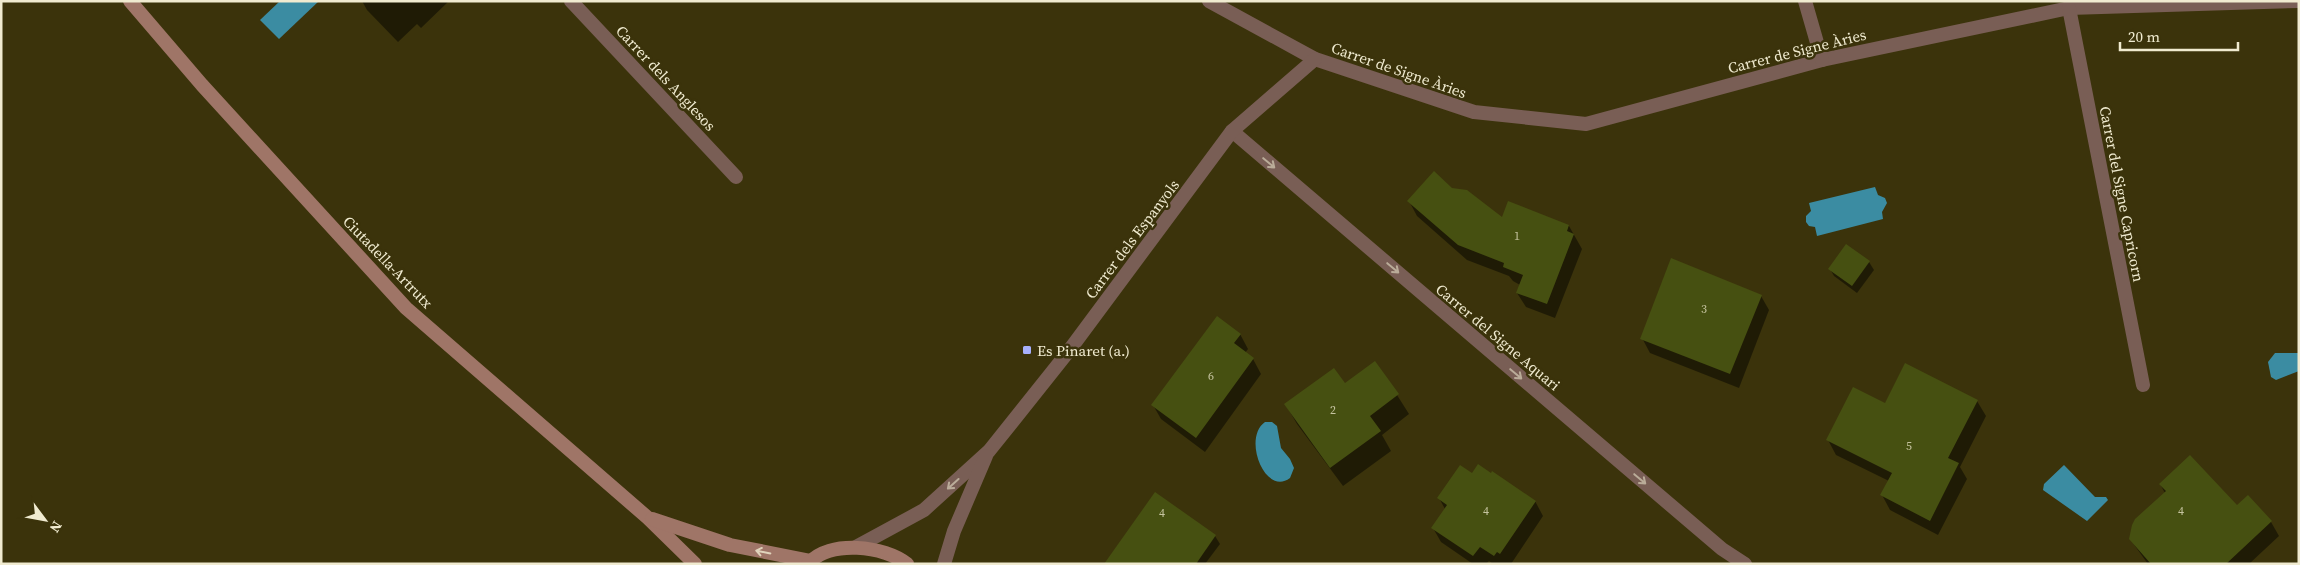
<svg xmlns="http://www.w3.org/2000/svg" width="2300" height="565" viewBox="0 0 2300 565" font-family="'Source Serif 4',serif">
<rect width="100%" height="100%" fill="#3b330b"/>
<g fill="#3b8ca2">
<polygon points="280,1 319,1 279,39 260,20"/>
<polygon points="1875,187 1878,195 1885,198 1887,203 1882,212 1883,219 1817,236 1815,227 1809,226 1806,222 1806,216 1811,211 1809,203"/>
<polygon points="2275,353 2299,353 2299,371 2276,380 2271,377 2268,362"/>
<path d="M 1265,422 L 1272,422 L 1277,426 L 1281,448 L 1290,459 L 1294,468 L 1290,478 C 1265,497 1242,438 1265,422 Z"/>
<polygon points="2064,465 2095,497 2106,497 2108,500 2087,521 2043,490 2044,484"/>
</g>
<g fill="#0007">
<polygon points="362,1 449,1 421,28 417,24 398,42 367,10"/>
<polygon points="1451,189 1503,219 1508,203 1569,226 1582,249 1555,318 1526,307 1517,293 1520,285 1513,281 1509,276 1467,260 1417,216 1409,201"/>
<polygon points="1847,246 1869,262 1874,270 1857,293 1834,276 1830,269"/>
<polygon points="1761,296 1769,310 1739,388 1650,353 1642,338"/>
<polygon points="1240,334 1248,349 1245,353 1253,359 1261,374 1205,452 1161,419 1153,405"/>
<polygon points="1906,365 1977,401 1986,416 1960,467 1967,479 1938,535 1890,510 1882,495 1889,481 1836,455 1828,440 1885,404"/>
<polygon points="1345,385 1397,395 1409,414 1382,435 1391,451 1343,486 1297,424 1286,405"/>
<polygon points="1472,474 1535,501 1543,516 1511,564 1493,564 1489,561 1486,564 1473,564 1441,542 1433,528 1445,509 1439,498"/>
<polygon points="2160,484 2271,522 2279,536 2249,564 2148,564 2130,539 2165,493"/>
<polygon points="1215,536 1220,544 1205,564 1110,564"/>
</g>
<g fill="#465011">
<polygon points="1434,171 1452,188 1467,190 1502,217 1508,201 1569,225 1567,231 1574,234 1547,304 1516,293 1523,275 1503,267 1504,263 1458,245 1407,201"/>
<polygon points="1846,244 1870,261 1852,286 1828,269"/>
<polygon points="1671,258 1762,295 1730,374 1640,339"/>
<polygon points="1217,316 1241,334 1234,343 1254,358 1196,438 1151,405"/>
<polygon points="1375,361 1399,394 1370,416 1381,431 1330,468 1284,404 1334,368 1345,383"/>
<polygon points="1905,363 1978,400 1948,458 1959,463 1930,521 1880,495 1892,473 1826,440 1853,387 1885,403"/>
<polygon points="2190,455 2237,505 2248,495 2272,521 2226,564 2151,564 2129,539 2132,525 2135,519 2166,491 2159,484"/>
<polygon points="1478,464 1491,473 1492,471 1536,501 1500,554 1497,552 1494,556 1480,547 1473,556 1431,528 1447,505 1437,498 1460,465 1472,473"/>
<polygon points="1155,492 1216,535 1196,564 1104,564"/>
</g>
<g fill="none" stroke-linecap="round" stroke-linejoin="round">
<g stroke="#795e55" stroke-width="14">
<polyline points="571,1 736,177"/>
<polyline points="1209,1 1315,59 1474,112 1586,124 1822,60 2069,8 2298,1"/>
<polyline points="1805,1 1822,60"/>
<polyline points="2069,8 2143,385"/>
<polyline points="1232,131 1722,549 1745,564"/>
<polyline points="856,547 924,510 989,451 1068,352 1232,131 1315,59"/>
<polyline points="944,564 954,531 986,456"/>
</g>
<g stroke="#9f7567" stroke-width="14">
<polyline points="130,1 202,85 406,308 648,518 695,564"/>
<polyline points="652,519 730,545 811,561"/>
<path d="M 808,564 C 829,539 885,546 907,564"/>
</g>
</g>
<defs><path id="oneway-shaft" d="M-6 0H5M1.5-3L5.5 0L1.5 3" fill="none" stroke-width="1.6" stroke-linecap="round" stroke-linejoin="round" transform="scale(1.25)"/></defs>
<g stroke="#baac99">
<use href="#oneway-shaft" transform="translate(1269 163) rotate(40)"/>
<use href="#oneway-shaft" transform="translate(1393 268) rotate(40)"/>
<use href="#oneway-shaft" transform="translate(1516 374) rotate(40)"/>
<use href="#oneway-shaft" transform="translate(1640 479) rotate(40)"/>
<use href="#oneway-shaft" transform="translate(953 484) rotate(138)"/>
</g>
<use stroke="#e0d3bb" href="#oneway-shaft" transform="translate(763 552) rotate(-169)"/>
<rect fill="#a7b0fc" stroke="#3b330b" stroke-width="2" x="1022" y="345" width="10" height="10" rx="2.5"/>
<g text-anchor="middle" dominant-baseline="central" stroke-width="5" stroke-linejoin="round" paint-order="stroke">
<g font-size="12" fill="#c6c4a0">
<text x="1517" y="236">1</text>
<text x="1704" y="309">3</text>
<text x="1211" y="376">6</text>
<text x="1333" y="410">2</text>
<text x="1909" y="446">5</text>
<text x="1486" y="511">4</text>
<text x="2181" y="511">4</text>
<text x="1162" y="513">4</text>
</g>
<g font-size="15" fill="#f0ebd0" stroke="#3b330b">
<text transform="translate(1797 51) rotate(-14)">Carrer de Signe Àries</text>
<text transform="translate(1399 70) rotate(19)">Carrer de Signe Àries</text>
<text transform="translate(666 78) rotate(47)">Carrer dels Anglesos</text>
<text transform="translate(2122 194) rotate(79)">Carrer del Signe Capricorn</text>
<text transform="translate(1132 239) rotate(-53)">Carrer dels Espanyols</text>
<text transform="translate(388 262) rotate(46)">Ciutadella-Artrutx</text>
<text transform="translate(1498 337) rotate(40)">Carrer del Signe Aquari</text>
</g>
<g font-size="15" fill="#f0ebd0" stroke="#3b330b" text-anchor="start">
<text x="1037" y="350">Es Pinaret (a.)</text>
</g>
</g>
<rect width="2300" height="565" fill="none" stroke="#f0ebd0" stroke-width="5"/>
<g transform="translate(45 520) rotate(122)" stroke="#3b330b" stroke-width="4" paint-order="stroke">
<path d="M0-4L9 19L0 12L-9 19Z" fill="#f0ebd0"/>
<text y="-8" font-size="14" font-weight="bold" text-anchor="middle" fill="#f0ebd0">N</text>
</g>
<path d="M2120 42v8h118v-8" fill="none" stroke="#f0ebd0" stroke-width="2.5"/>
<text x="2128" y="42" font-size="15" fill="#f0ebd0" stroke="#3b330b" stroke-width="4" paint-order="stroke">20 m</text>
</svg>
